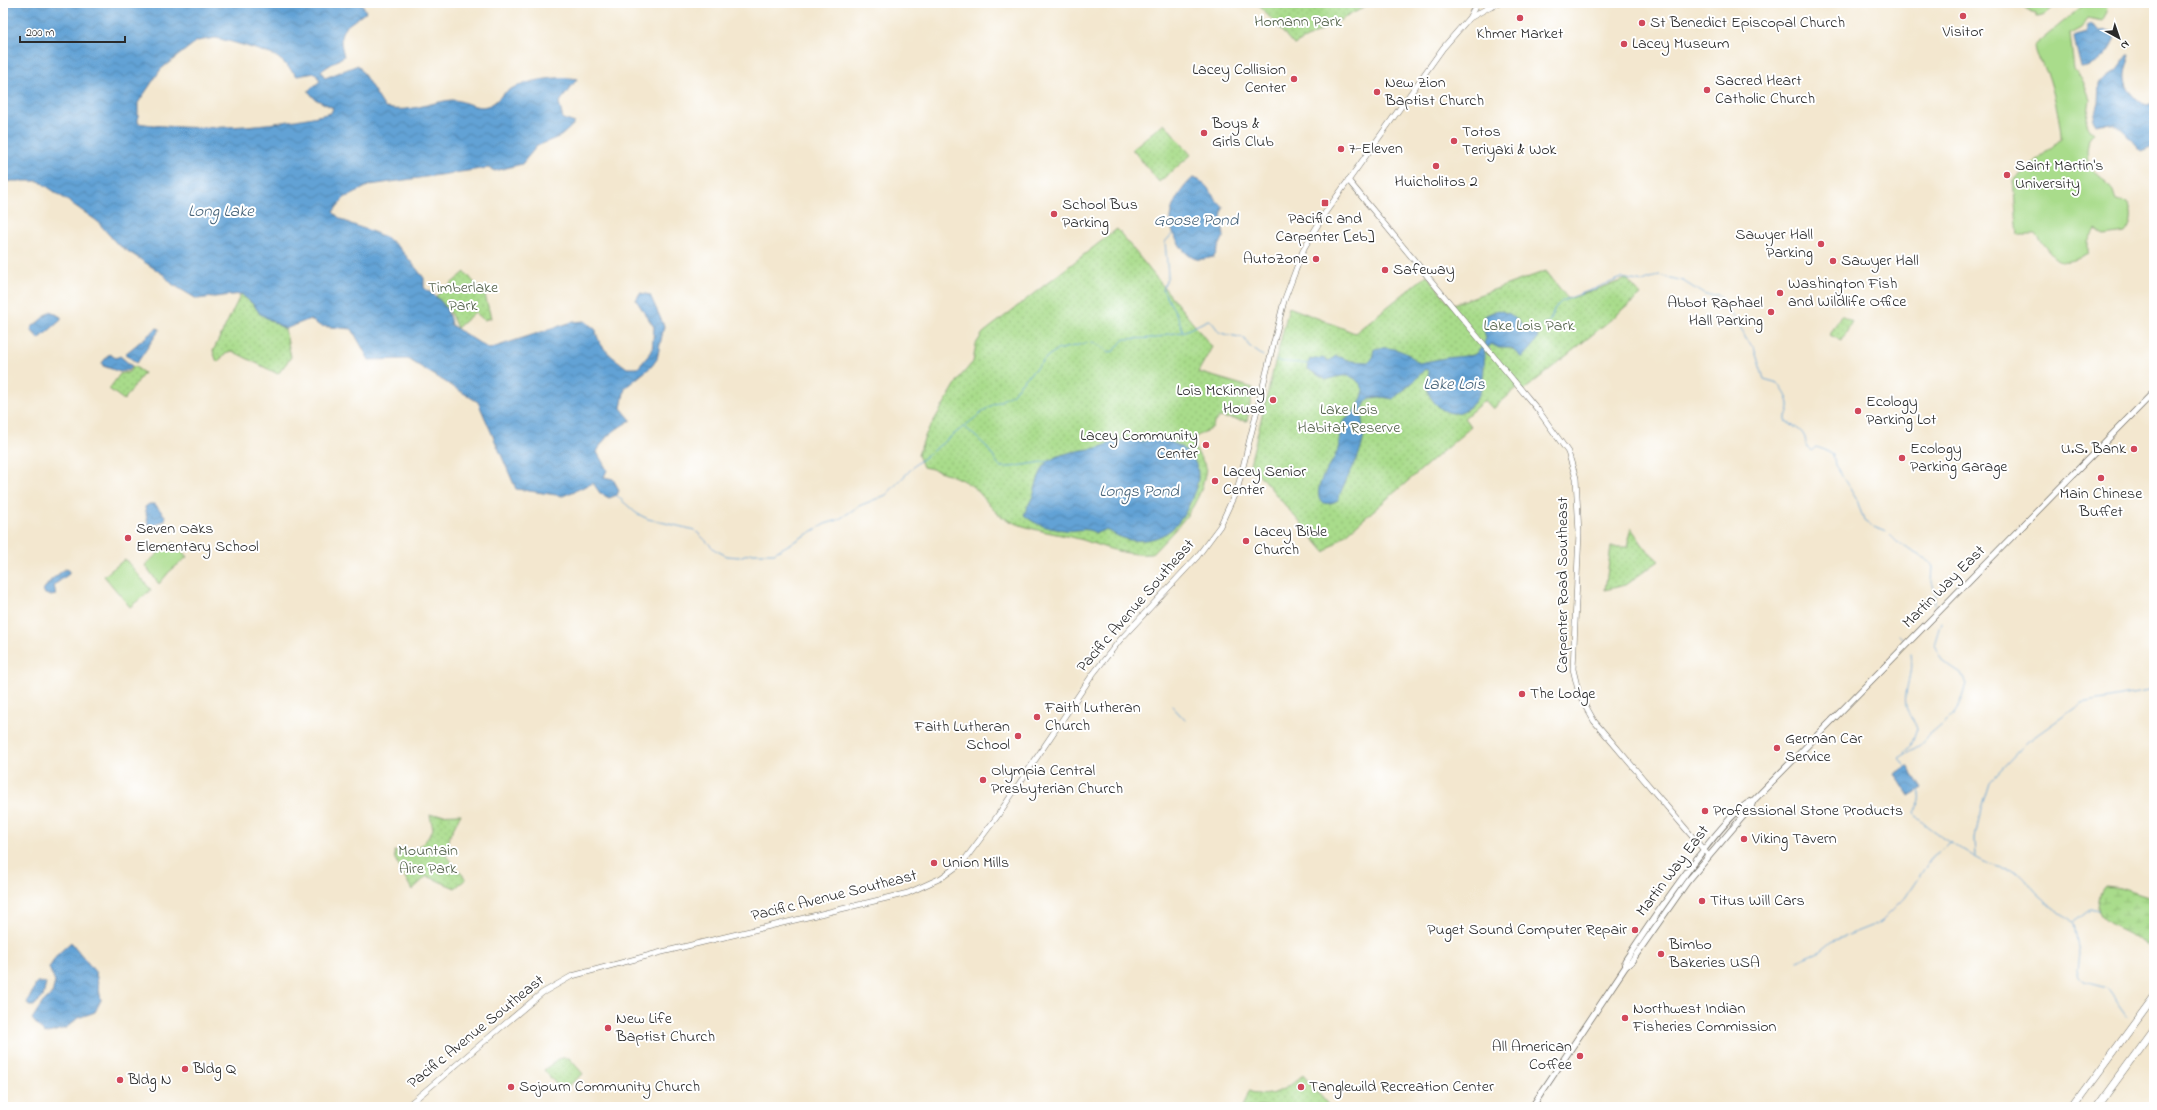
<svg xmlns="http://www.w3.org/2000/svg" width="2157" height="1110" viewBox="0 0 2157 1110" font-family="'Indie Flower',sans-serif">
<defs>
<pattern id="wetland-marsh" width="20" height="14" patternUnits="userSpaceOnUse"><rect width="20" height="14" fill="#a9dc8b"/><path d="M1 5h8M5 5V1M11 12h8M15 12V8" fill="none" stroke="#92bd78"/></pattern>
<pattern id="park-dots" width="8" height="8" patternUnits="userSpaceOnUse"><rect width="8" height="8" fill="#a9dc8b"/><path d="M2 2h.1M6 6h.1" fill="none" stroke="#92bd78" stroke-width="1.8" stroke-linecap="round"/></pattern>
<pattern id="water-waves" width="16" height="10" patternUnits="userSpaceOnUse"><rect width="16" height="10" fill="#62a2d5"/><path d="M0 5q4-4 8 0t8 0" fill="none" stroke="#5184ad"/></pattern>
</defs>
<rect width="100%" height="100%" fill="#fff"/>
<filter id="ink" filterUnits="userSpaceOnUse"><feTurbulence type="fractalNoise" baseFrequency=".025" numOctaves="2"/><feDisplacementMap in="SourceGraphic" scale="8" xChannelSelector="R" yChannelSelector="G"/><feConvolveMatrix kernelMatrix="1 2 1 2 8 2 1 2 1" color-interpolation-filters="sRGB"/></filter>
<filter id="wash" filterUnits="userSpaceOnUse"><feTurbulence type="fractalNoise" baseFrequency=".012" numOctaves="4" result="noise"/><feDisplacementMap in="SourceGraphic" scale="16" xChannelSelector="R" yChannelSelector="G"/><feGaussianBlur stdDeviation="0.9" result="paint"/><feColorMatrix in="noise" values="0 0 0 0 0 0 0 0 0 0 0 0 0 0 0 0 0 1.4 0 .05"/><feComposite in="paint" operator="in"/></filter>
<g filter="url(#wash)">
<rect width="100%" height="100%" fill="#f3e7cf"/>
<g fill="#a9dc8b" stroke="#6a845b">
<path d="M 2017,3 L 2064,3 L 2055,6 C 2048,11 2046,17 2036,17 L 2036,13 L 2028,11 Z"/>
<path d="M 2086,3 L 2106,3 L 2107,12 L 2102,21 L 2088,18 L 2081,28 L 2070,34 L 2074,70 L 2083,81 L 2090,100 L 2086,124 L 2088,128 L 2094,132 L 2089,138 L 2087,151 L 2088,162 L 2113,191 L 2116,201 L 2127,203 C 2134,211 2132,225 2125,233 L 2105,236 L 2095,229 L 2088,241 L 2088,254 C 2055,271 2056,256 2036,235 L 2018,235 L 2013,181 L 2061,139 C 2062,129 2052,83 2047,73 C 2042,61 2036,61 2034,46 Z"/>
<polygon points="174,542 187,557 169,572 159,584 145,565 163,549 165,550"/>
<polygon points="125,559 151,590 130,607 104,576"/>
</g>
<path fill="url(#wetland-marsh)" stroke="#6a845b" d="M 2105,886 L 2121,888 L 2154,899 L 2154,952 C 2147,945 2140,940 2132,935 C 2119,927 2093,921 2099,900 C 2100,894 2101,890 2105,886 Z"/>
<g fill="url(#park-dots)" stroke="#6a845b">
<polygon points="1257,3 1372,3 1294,45"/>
<polygon points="1164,123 1191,155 1159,182 1132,149"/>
<path d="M 1117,229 L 1212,347 L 1198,372 L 1253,388 L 1247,421 L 1219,417 L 1214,423 L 1213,427 L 1190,440 L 1206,467 C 1202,507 1177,527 1152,554 C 1127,556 1106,548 1083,540 C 1058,533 1028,531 1004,518 C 990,510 984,495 972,486 C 959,477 939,470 923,467 L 918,455 L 926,434 L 960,377 L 973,362 L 976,344 L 983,333 Z"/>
<polygon points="1546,271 1568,299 1627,279 1641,295 1523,391 1518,387 1493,409 1485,400 1464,418 1471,427 1325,552 1250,464 1289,307 1355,333 1427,275 1451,305"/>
<polygon points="465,272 485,295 491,318 484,320 475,312 457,328 449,310 436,296"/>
<polygon points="241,294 254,305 260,314 285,329 291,357 278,374 232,351 228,352 217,362 213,351"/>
<polygon points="1841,315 1852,321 1842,341 1830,335"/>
<polygon points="134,366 144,373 124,400 109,389 120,374 129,372"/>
<polygon points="1631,528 1645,548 1659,561 1625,585 1605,590 1611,547 1629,547 1628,539"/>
<path d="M 461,814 L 450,835 L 446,856 L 466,879 L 455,888 L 427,876 L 412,890 L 395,859 L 394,851 C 413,855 425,845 433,829 L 430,815 Z"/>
<polygon points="563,1058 569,1058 583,1074 562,1091 544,1070 558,1059"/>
<path d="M 1303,1075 L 1330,1107 L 1243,1107 L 1249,1091 C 1270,1101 1287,1088 1303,1075 Z"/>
</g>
<g fill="url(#water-waves)" stroke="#466680" fill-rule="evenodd">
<path d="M 3,3 L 362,3 L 366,12 C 344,29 336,27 344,56 L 321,71 L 325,78 L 358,65 L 385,108 C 412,113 426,103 451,100 C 462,99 476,110 487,106 C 497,103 498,97 506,92 C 521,81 559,75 577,79 L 559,103 L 563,119 L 575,123 L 561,136 L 537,146 L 522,164 L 495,171 L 488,168 L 370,185 L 344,198 L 333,212 C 346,227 371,228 388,239 C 402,248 413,265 424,278 L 424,288 C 439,298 449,307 451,325 L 489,349 L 572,322 L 585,321 L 596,330 C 598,348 613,357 627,368 L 638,368 L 652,351 L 654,327 L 636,300 L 640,293 L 650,295 L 664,326 L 657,359 L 652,366 L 625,388 L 621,408 L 631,420 C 616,429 604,436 597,452 L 607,470 L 604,477 L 613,479 L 619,490 L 617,495 L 609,498 L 600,493 L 593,483 L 563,496 L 516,489 L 478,402 L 408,359 L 369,360 L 352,329 L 320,326 L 310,319 L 285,329 L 260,314 L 254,305 L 241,294 L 197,299 L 172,284 L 164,275 L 117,244 L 97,221 L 39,181 L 11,181 L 3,183 ZM 215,38 C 223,39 271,53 277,57 C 284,62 291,70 297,76 L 315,73 L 320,81 L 308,91 L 315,99 L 333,108 L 331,113 C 272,127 197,132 138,123 L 138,103 L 161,69 L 197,41 Z"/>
<path d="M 2090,23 L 2100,31 C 2107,30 2111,30 2115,35 C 2113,51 2096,67 2081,68 L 2074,38 L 2075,35 L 2086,32 L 2088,25 Z"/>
<path d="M 2128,55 L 2130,55 C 2129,61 2125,68 2125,74 C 2124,87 2135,103 2148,105 L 2154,102 L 2154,145 L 2142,151 C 2127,136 2120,118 2096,125 L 2093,120 L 2098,103 L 2099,83 L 2117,70 Z"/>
<path d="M 1193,178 C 1209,181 1211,199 1223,206 L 1221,218 L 1224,236 L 1214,257 C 1209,258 1200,260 1196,259 C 1183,256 1169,230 1170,218 C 1171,204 1183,186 1193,178 Z"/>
<path d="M 1498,310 L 1510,314 L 1526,328 L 1537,328 C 1542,339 1529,349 1522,358 L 1511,348 L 1499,348 L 1491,344 L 1485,351 C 1484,362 1484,383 1480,393 C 1470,413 1451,421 1435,403 C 1431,398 1427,393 1427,386 C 1427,382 1428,376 1429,371 L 1425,369 L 1411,384 L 1393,399 L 1381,397 L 1370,398 C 1355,411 1366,426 1363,441 C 1359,461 1344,480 1338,500 C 1320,510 1315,497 1321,481 C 1324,471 1332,464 1336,454 C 1341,445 1338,433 1342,424 C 1344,420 1350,417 1353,413 C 1358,407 1362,399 1364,391 C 1355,372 1344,374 1326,380 L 1308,369 L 1309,360 L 1322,358 L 1329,361 L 1336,356 L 1351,361 L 1369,362 L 1372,359 L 1374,349 C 1386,346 1399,349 1409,355 C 1413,358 1414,361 1419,363 L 1445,358 L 1474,355 L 1483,346 L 1486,338 L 1482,323 L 1486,315 Z"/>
<polygon points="51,311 61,317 61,320 39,339 31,330 32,327"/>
<polygon points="157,328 160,329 137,363 125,354"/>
<polygon points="109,354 116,358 120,356 132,366 129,370 120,372 103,366 102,363"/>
<path d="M 1156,438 C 1175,441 1199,454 1198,476 C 1198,485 1194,492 1191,500 C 1180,528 1162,543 1130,540 C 1121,539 1114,533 1105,530 L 1096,533 C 1083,526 1078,532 1065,530 C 1050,529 1035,525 1024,515 C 1026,508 1030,503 1033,496 C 1036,486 1039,473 1045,465 C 1054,453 1083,450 1097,448 C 1105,446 1115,440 1123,440 C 1139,440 1139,444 1156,438 Z"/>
<polygon points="149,504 155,504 165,516 165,520 151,527 148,525 145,507"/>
<polygon points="65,569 69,570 69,574 54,585 56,595 51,596 45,594 43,590 51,580"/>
<polygon points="1908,766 1922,788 1909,796 1895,774"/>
<polygon points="71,942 96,973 101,1000 95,1012 78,1018 66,1028 45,1034 32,1019 43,1002 52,994 55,982 49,968 57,955"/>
<polygon points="37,982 46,983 43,997 34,1006 29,1006 27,1003"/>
</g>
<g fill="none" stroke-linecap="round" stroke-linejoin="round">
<g stroke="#62a2d5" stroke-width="1">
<polyline points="1174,232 1165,242 1168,275 1163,290 1178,317 1183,331"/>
<path d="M 1536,328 L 1549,322 L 1555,308 L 1562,301 L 1622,278 L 1643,282 L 1659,275 L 1683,281 L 1705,295 L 1718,295 L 1723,301 L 1725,309 L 1737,320 L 1747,341 L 1754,348 L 1764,379 L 1778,383 C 1785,393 1794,404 1786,416 L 1786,421 C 1796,429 1806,430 1806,445 L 1811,451 L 1816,447 L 1825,450 L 1833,455 L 1835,465 L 1857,500 L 1864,521 L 1871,526 L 1887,532 L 1898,543 L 1930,561 L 1933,567 L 1932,582 L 1936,594 L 1934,605"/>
<polyline points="1276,361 1310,364"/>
<polyline points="965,427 986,446 1000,467 1011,467 1049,461"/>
<polyline points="616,495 636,513 648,519 695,530 715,550 727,556 739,557 751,553 774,553 825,524 838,520 859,506 886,495 917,463 989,407 1013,394 1020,384 1048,356 1057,350 1091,342 1097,344 1109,352 1114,351 1124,339 1157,338 1167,334 1183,332 1208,320 1211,321 1220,333 1244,338 1249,346 1263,356"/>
<polyline points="1899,635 1903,639"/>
<polyline points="1172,706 1185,720"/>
<path d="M 1905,753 L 1911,746 L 1917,729 C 1915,721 1907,715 1906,706 C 1903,690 1914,674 1910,653"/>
<polyline points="1906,768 1899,758 1920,745 1929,735 1954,714 1959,706 1966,684 1961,674 1943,662 1934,645 1941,622"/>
<path d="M 1919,790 C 1922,799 1920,804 1914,812 C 1916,824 1978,860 1991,865 C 2001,869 2013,869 2021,874 C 2027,879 2031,887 2037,893 C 2049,904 2062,913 2074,924 L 2079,954 L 2077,969 L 2079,977 L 2084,982 L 2107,988 L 2127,1016"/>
<polyline points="1976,856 1975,839 1981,808 1989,782 2027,742 2082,703 2154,690"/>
<polyline points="2074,922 2091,909 2098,909"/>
<polyline points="1797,961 1821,951 1833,941 1881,922 1904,899 1933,856 1951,843"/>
</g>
</g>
</g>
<g filter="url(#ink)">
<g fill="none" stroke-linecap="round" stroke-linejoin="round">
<g stroke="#716d64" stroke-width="6">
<g id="secondary">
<polyline points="1483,3 1491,6 1500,3"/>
<polyline points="1470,18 1491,6"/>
<polyline points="1348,180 1538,410 1568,452 1576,478 1579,533 1573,669 1579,694 1594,721 1708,855"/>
<polyline points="406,1107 542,993 572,976 658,953 908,893 941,878 963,862 996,818 1093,674 1120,640 1197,557 1220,526 1238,487 1284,301 1304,248 1325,213 1443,48 1469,18 1477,3"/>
</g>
</g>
<g stroke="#716d64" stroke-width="7">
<g id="primary">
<path d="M 1626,966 L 1625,961 C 1643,934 1728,806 1753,801"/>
<polyline points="1532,1107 1626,966 1631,962 1687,882 1751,807 1753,801 2154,392"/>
</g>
</g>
<g stroke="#716d64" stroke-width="8">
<g id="highway">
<polyline points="2073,1107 2154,997"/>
<polyline points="2097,1107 2154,1029"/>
</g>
</g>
<use href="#secondary" stroke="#fff" stroke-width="5"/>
<use href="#primary" stroke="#fff" stroke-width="5.5"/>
<use href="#highway" stroke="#fff" stroke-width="7"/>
</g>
</g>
<g fill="#d1495b" stroke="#fff" stroke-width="1.5">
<circle cx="1963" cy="16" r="4"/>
<circle cx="1520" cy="18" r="4"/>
<circle cx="1642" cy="23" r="4"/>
<circle cx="1624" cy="44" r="4"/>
<circle cx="1294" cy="79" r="4"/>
<circle cx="1707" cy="90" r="4"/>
<circle cx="1377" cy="92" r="4"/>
<circle cx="1204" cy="133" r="4"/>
<circle cx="1454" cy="141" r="4"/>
<circle cx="1341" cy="149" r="4"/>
<circle cx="1436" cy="166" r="4"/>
<circle cx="2007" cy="175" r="4"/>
<rect x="1321" y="199" width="8" height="8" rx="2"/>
<circle cx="1054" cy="214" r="4"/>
<circle cx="1821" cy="244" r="4"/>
<circle cx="1316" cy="259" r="4"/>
<circle cx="1833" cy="261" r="4"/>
<circle cx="1385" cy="270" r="4"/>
<circle cx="1780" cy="293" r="4"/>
<circle cx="1771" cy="312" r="4"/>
<circle cx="1273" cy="400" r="4"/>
<circle cx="1858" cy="411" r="4"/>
<circle cx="1206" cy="445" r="4"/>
<circle cx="2134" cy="449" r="4"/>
<circle cx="1902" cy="458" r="4"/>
<circle cx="2101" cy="478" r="4"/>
<circle cx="1215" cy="481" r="4"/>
<circle cx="128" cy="538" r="4"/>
<circle cx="1246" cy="541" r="4"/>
<circle cx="1522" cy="694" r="4"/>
<circle cx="1037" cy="717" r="4"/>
<circle cx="1018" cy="736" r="4"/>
<circle cx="1777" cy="748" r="4"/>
<circle cx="983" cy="780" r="4"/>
<circle cx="1705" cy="811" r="4"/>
<circle cx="1744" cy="839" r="4"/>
<circle cx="934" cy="863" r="4"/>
<circle cx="1702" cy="901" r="4"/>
<circle cx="1635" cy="930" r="4"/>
<circle cx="1661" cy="954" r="4"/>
<circle cx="1625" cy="1018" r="4"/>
<circle cx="608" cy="1028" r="4"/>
<circle cx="1580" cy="1056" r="4"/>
<circle cx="185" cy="1069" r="4"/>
<circle cx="120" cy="1080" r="4"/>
<circle cx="511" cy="1087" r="4"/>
<circle cx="1301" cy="1087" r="4"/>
</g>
<g text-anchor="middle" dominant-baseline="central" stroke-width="4" stroke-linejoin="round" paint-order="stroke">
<g font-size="16" fill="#516048" stroke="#fff">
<text x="1298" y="22">Homann Park</text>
<text x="463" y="288">Timberlake<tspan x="463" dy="18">Park</tspan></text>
<text x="1529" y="326">Lake Lois Park</text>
<text x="1349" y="410">Lake Lois<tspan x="1349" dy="18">Habitat Reserve</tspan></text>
<text x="428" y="851">Mountain<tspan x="428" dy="18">Aire Park</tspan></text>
</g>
<g font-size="16" fill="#2b2b2b" stroke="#fff" text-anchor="start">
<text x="1650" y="23">St Benedict Episcopal Church</text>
<text x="1963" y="32" text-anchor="middle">Visitor</text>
<text x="1520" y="34" text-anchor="middle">Khmer Market</text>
<text x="1632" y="44">Lacey Museum</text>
<text x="1286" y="70" text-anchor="end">Lacey Collision<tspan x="1286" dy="18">Center</tspan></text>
<text x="1715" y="81">Sacred Heart<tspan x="1715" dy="18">Catholic Church</tspan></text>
<text x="1385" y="83">New Zion<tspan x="1385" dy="18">Baptist Church</tspan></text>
<text x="1212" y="124">Boys &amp;<tspan x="1212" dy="18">Girls Club</tspan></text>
<text x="1462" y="132">Totos<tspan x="1462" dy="18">Teriyaki &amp; Wok</tspan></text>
<text x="1349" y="149">7-Eleven</text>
<text x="2015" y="166">Saint Martin's<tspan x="2015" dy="18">University</tspan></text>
<text x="1436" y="182" text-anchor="middle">Huicholitos 2</text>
<text x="1062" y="205">School Bus<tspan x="1062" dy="18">Parking</tspan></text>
<text x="1325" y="219" text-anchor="middle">Pacific and<tspan x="1325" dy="18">Carpenter [eb]</tspan></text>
<text x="1813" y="235" text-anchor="end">Sawyer Hall<tspan x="1813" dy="18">Parking</tspan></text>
<text x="1308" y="259" text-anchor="end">AutoZone</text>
<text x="1841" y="261">Sawyer Hall</text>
<text x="1393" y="270">Safeway</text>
<text x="1788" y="284">Washington Fish<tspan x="1788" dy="18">and Wildlife Office</tspan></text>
<text x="1763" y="303" text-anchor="end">Abbot Raphael<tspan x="1763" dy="18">Hall Parking</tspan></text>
<text x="1265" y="391" text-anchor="end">Lois McKinney<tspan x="1265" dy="18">House</tspan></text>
<text x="1866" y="402">Ecology<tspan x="1866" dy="18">Parking Lot</tspan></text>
<text x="1198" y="436" text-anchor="end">Lacey Community<tspan x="1198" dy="18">Center</tspan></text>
<text x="1910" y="449">Ecology<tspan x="1910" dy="18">Parking Garage</tspan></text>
<text x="2126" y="449" text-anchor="end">U.S. Bank</text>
<text x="1223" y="472">Lacey Senior<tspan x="1223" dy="18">Center</tspan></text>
<text x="2101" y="494" text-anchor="middle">Main Chinese<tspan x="2101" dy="18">Buffet</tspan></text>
<text x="136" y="529">Seven Oaks<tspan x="136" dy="18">Elementary School</tspan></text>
<text x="1254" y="532">Lacey Bible<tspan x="1254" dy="18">Church</tspan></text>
<text x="1530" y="694">The Lodge</text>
<text x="1045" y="708">Faith Lutheran<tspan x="1045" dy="18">Church</tspan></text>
<text x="1010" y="727" text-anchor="end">Faith Lutheran<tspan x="1010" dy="18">School</tspan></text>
<text x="1785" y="739">German Car<tspan x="1785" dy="18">Service</tspan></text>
<text x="991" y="771">Olympia Central<tspan x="991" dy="18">Presbyterian Church</tspan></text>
<text x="1713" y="811">Professional Stone Products</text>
<text x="1752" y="839">Viking Tavern</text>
<text x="942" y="863">Union Mills</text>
<text x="1710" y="901">Titus Will Cars</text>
<text x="1627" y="930" text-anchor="end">Puget Sound Computer Repair</text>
<text x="1669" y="945">Bimbo<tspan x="1669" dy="18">Bakeries USA</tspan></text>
<text x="1633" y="1009">Northwest Indian<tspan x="1633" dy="18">Fisheries Commission</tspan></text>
<text x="616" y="1019">New Life<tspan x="616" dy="18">Baptist Church</tspan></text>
<text x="1572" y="1047" text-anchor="end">All American<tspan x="1572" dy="18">Coffee</tspan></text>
<text x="193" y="1069">Bldg Q</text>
<text x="128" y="1080">Bldg N</text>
<text x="519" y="1087">Sojourn Community Church</text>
<text x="1309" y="1087">Tanglewild Recreation Center</text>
</g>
<g font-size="16" fill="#2b2b2b" stroke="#fff">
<text transform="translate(1563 585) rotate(-90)">Carpenter Road Southeast</text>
<text transform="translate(1944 587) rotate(-45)">Martin Way East</text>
<text transform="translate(1136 606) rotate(-49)">Pacific Avenue Southeast</text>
<text transform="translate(1673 871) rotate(-53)">Martin Way East</text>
<text transform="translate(834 896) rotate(-14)">Pacific Avenue Southeast</text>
<text transform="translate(476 1032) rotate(-39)">Pacific Avenue Southeast</text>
</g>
<g font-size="17" font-style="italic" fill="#446177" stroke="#fff">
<text x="221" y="211">Long Lake</text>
<text x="1196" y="220">Goose Pond</text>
<text x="1454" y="384">Lake Lois</text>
<text x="1139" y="491">Longs Pond</text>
</g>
</g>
<rect width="2157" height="1110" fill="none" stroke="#fff" stroke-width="16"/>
<g transform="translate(2119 38) rotate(140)" stroke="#ffffff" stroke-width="3" paint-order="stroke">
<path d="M0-3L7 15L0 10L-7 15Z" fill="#2b2b2b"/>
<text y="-6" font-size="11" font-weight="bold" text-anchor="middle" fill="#2b2b2b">N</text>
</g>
<path d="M20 36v6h105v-6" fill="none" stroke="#2b2b2b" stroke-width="2"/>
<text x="26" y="36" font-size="12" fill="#2b2b2b" stroke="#ffffff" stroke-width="3" paint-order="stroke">200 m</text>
</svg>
